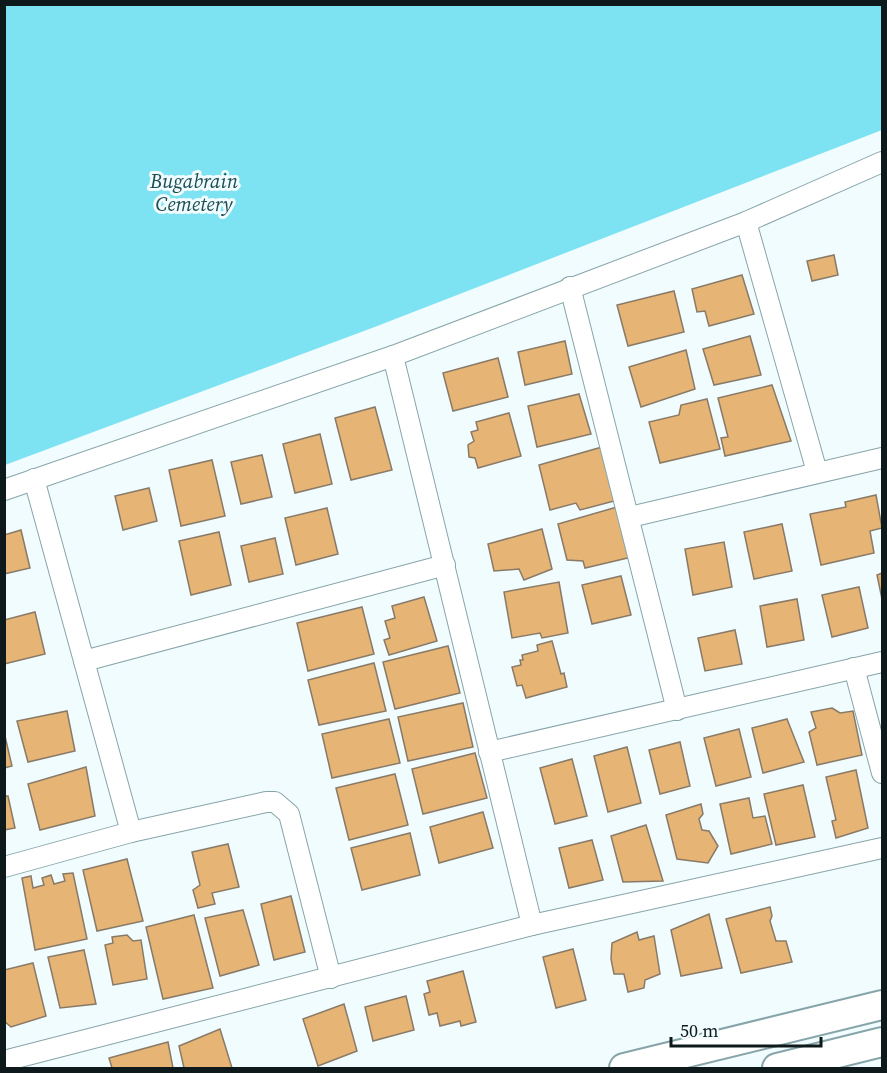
<svg xmlns="http://www.w3.org/2000/svg" width="887" height="1073" viewBox="0 0 887 1073" font-family="'Source Serif 4',serif">
<rect width="100%" height="100%" fill="#f0fcfe"/>
<polygon fill="#7de3f2" points="5,4 882,5 882,130 372,328 5,465"/>
<g fill="#e6b475" stroke="#897a67" stroke-width="1.5">
<polygon points="834,255 838,275 812,281 807,261"/>
<polygon points="742,275 754,314 709,326 705,311 697,312 692,289"/>
<polygon points="674,291 684,332 628,346 617,305"/>
<polygon points="750,336 761,375 714,385 703,349"/>
<polygon points="565,341 572,374 525,385 518,352"/>
<polygon points="686,350 695,389 641,407 629,367"/>
<polygon points="498,358 508,397 453,411 443,373"/>
<polygon points="772,385 791,441 725,456 721,438 728,437 718,398"/>
<polygon points="579,394 591,434 537,447 528,406"/>
<polygon points="707,399 720,449 660,463 649,422 679,415 681,405"/>
<polygon points="375,407 392,470 351,480 335,418"/>
<polygon points="509,413 521,456 478,468 475,458 469,457 468,445 474,441 471,432 478,430 476,422"/>
<polygon points="320,434 332,484 295,493 283,444"/>
<polygon points="602,447 618,500 580,510 576,503 550,510 539,465"/>
<polygon points="262,455 272,497 241,504 231,462"/>
<polygon points="212,460 225,516 181,526 169,470"/>
<polygon points="149,488 157,521 123,530 115,496"/>
<polygon points="876,495 882,528 870,531 874,553 821,565 810,514 846,507 845,502"/>
<polygon points="617,507 632,557 585,568 583,561 567,560 558,524"/>
<polygon points="327,508 338,554 296,565 285,518"/>
<polygon points="782,524 792,571 754,579 744,532"/>
<polygon points="542,529 552,569 524,580 519,569 494,571 488,544"/>
<polygon points="21,530 30,568 4,574 4,535"/>
<polygon points="219,532 231,585 191,595 179,541"/>
<polygon points="275,538 283,574 249,582 241,546"/>
<polygon points="724,542 732,587 693,595 685,549"/>
<polygon points="882,573 882,599 877,575"/>
<polygon points="621,576 631,615 592,624 582,585"/>
<polygon points="559,582 568,633 542,638 540,633 512,638 504,592"/>
<polygon points="859,587 868,628 832,637 822,595"/>
<polygon points="424,597 437,641 389,655 384,640 390,638 385,621 395,618 392,606"/>
<polygon points="797,599 804,640 767,647 760,606"/>
<polygon points="362,607 374,654 308,671 297,623"/>
<polygon points="35,612 45,654 4,664 4,620"/>
<polygon points="735,630 742,664 705,671 698,638"/>
<polygon points="552,641 561,674 564,673 567,687 526,698 522,685 517,686 512,667 521,665 520,660 523,660 522,655 538,651 537,645"/>
<polygon points="448,646 460,693 395,709 383,662"/>
<polygon points="374,663 386,711 319,725 308,680"/>
<polygon points="463,703 473,747 408,761 398,717"/>
<polygon points="832,708 840,713 853,711 862,755 817,765 809,732 816,728 811,712"/>
<polygon points="67,711 75,751 28,762 17,721"/>
<polygon points="389,719 400,763 332,778 322,734"/>
<polygon points="787,719 804,762 763,773 752,728"/>
<polygon points="739,729 751,777 716,786 704,738"/>
<polygon points="4,732 12,766 4,768"/>
<polygon points="680,742 690,786 660,794 649,750"/>
<polygon points="627,747 641,803 608,812 594,756"/>
<polygon points="475,753 487,798 423,814 412,769"/>
<polygon points="572,759 587,816 555,824 540,768"/>
<polygon points="86,767 95,816 40,830 28,784"/>
<polygon points="856,770 868,828 836,838 832,821 836,820 826,777"/>
<polygon points="395,774 408,825 349,840 336,788"/>
<polygon points="803,785 815,837 776,845 764,794"/>
<polygon points="4,796 8,796 15,828 4,830"/>
<polygon points="749,798 753,818 765,816 772,844 731,854 720,804"/>
<polygon points="701,804 703,814 699,819 702,830 709,831 718,846 708,863 677,859 666,815"/>
<polygon points="483,812 493,848 439,863 430,827"/>
<polygon points="646,825 663,881 623,882 611,836"/>
<polygon points="410,833 420,875 362,890 351,848"/>
<polygon points="592,840 603,880 569,888 559,848"/>
<polygon points="228,844 239,887 212,893 215,904 198,908 193,890 200,885 192,852"/>
<polygon points="127,859 143,921 97,931 83,870"/>
<polygon points="73,873 87,939 35,950 22,878 31,876 33,888 44,885 42,878 51,875 54,884 65,881 63,874"/>
<polygon points="291,896 305,952 274,960 261,904"/>
<polygon points="770,907 772,916 770,921 776,941 786,941 792,962 741,973 726,919"/>
<polygon points="243,910 259,965 220,976 205,918"/>
<polygon points="709,914 722,968 681,976 671,930"/>
<polygon points="194,915 213,988 163,999 146,927"/>
<polygon points="637,932 639,940 654,936 660,974 645,980 644,988 628,992 624,974 614,974 611,959 612,943"/>
<polygon points="127,935 133,941 141,940 147,979 113,985 105,945 113,943 112,937"/>
<polygon points="573,949 586,1000 556,1008 543,957"/>
<polygon points="84,950 96,1004 60,1008 48,957"/>
<polygon points="33,963 46,1016 11,1027 4,1021 4,970"/>
<polygon points="463,971 476,1022 461,1026 460,1021 440,1026 437,1013 429,1015 424,994 430,992 427,981"/>
<polygon points="406,996 414,1030 373,1041 365,1007"/>
<polygon points="344,1004 357,1051 318,1066 303,1019"/>
<polygon points="220,1029 232,1068 184,1068 179,1046"/>
<polygon points="168,1042 173,1068 112,1068 109,1058"/>
</g>
<g fill="none" stroke-linecap="round" stroke-linejoin="round">
<g stroke="#87a5a9" stroke-width="22">
<g id="street">
<polyline points="746,222 817,472"/>
<polyline points="570,287 677,710"/>
<polyline points="393,356 532,925"/>
<polyline points="34,479 131,832"/>
<polyline points="4,490 393,356 746,222 882,162"/>
<polyline points="630,517 882,458"/>
<polyline points="84,661 445,565"/>
<polyline points="854,668 882,773"/>
<polyline points="489,752 882,662"/>
<polyline points="4,867 131,832 266,802 275,802 289,814 331,978"/>
<polyline points="4,1061 532,925 882,848"/>
</g>
</g>
<g stroke="#87a5a9" stroke-width="32">
<g id="secondary">
<polyline points="624,1068 882,1005"/>
<polyline points="777,1068 882,1042"/>
</g>
</g>
<use href="#street" stroke="#fff" stroke-width="20"/>
<use href="#secondary" stroke="#fff" stroke-width="28"/>
</g>
<g text-anchor="middle" dominant-baseline="central" stroke-width="6" stroke-linejoin="round" paint-order="stroke">
<g font-size="20" font-style="italic" fill="#1d4c52" stroke="#f0fcfe">
<text x="194" y="181">Bugabrain<tspan x="194" dy="23">Cemetery</tspan></text>
</g>
</g>
<rect width="887" height="1073" fill="none" stroke="#0e191b" stroke-width="12"/>
<path d="M671 1037v9h150v-9" fill="none" stroke="#0e191b" stroke-width="3"/>
<text x="680" y="1037" font-size="18" fill="#0e191b" stroke="#f0fcfe" stroke-width="4.5" paint-order="stroke">50 m</text>
</svg>
